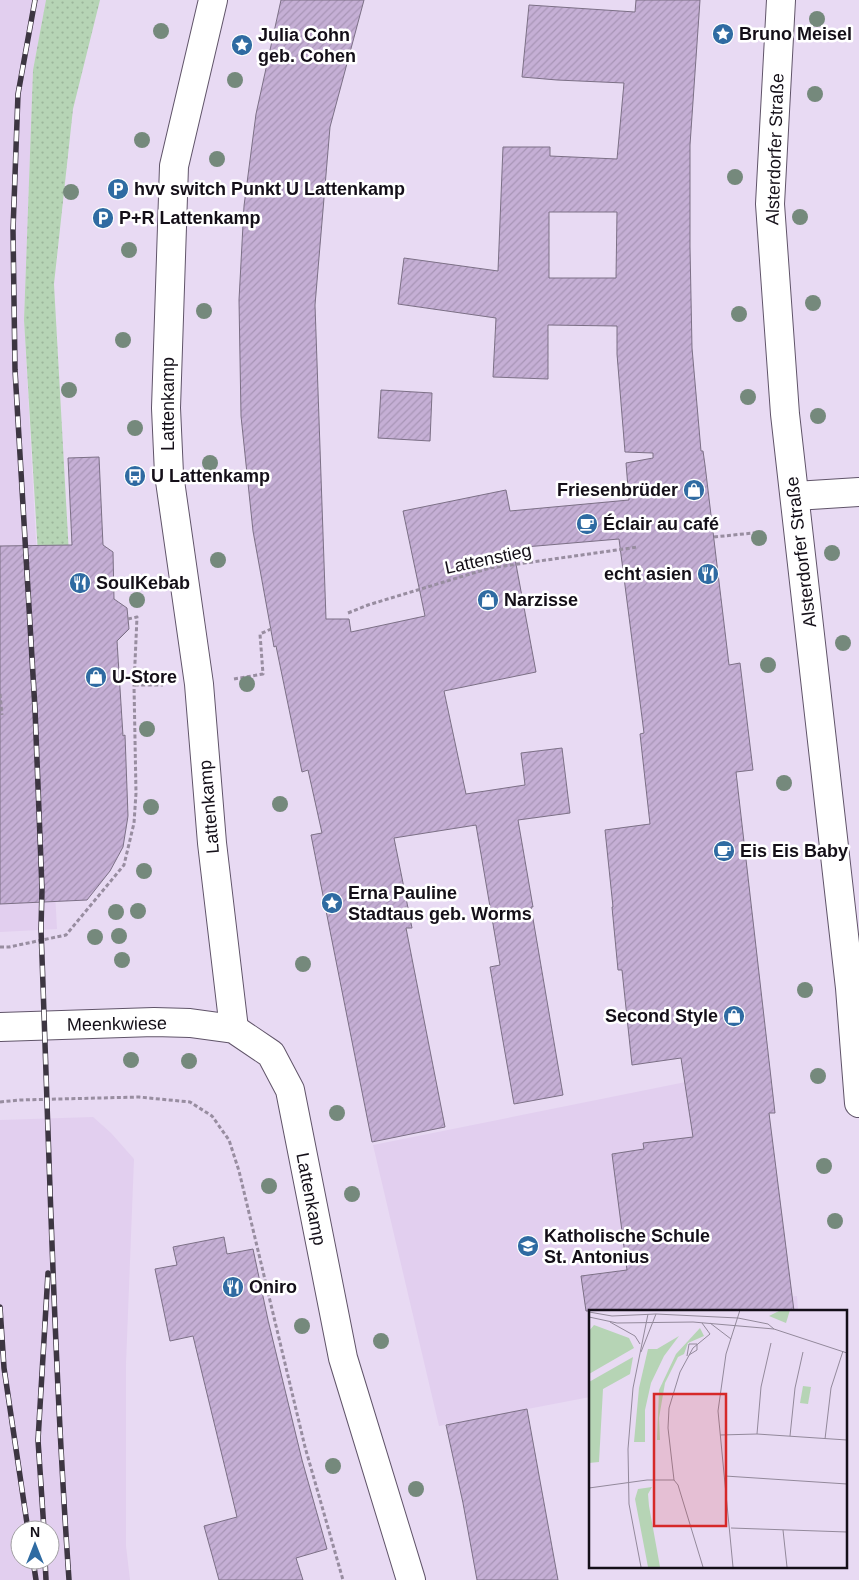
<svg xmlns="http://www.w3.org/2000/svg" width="859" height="1580" viewBox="0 0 859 1580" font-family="Helvetica,sans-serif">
<defs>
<pattern id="grass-dots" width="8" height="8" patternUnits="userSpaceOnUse" patternTransform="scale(1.25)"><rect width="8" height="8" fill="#b6d4b5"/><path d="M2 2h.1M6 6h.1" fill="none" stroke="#9cb59b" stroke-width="1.8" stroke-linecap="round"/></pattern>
<pattern id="building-hatch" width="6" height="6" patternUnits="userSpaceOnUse" patternTransform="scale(1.25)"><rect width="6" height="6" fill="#c5afd5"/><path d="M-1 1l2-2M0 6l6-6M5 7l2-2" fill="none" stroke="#a895b6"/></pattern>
</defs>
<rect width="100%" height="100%" fill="#e8daf3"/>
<g fill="#e2cfef" fill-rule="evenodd">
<polygon points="0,0 46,0 33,70 24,320 57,929 0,932"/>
<polygon points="770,1065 775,1113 766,1113 788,1297 797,1296 798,1311 590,1311 590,1397 439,1426 373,1145"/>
<path d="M 93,1117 L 111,1133 L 134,1159 L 126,1364 L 126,1546 L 130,1580 L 0,1580 L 0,1120 ZM 20,1530 L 50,1530 L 50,1560 L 20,1560 Z"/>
</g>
<polygon fill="url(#grass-dots)" points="46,0 100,0 73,109 54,284 69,555 38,554 24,320 33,70"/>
<g fill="url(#building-hatch)" stroke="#7c7086" fill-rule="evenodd">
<path d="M 281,0 L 364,0 L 330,127 L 315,305 L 326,619 L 349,619 L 351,632 L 425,616 L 403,511 L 506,490 L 510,511 L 629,500 L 626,463 L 653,458 L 653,453 L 625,452 L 617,354 L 617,326 L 548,325 L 548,379 L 493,377 L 496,318 L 398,304 L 404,258 L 498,271 L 503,147 L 550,147 L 550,156 L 617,159 L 624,83 L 557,80 L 522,77 L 529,5 L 635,12 L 636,0 L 700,0 L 690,145 L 690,247 L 692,348 L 701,451 L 703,451 L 705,465 L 729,665 L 740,663 L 753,770 L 736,772 L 775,1113 L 769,1113 L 794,1311 L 586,1311 L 581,1276 L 627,1270 L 612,1154 L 644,1149 L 643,1143 L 693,1137 L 681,1058 L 632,1065 L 622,970 L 618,970 L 612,907 L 613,907 L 605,830 L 650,824 L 640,734 L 644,733 L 619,539 L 513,548 L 536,672 L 444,691 L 466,794 L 525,785 L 521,753 L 562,748 L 570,813 L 518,820 L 533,907 L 531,907 L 563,1095 L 514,1104 L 490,967 L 500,965 L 476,825 L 394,838 L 412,928 L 406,928 L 445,1127 L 372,1142 L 311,835 L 322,833 L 308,770 L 302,772 L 276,646 L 274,647 L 253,531 L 241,416 L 239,300 L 244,206 L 256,114 ZM 549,212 L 617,212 L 616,278 L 549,278 Z"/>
<polygon points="381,390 432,393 430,441 378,438"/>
<polygon points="99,457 103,545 113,552 114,599 127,608 129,629 117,641 123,736 125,735 128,816 123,847 110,871 87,900 0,904 0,546 72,545 68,458"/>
<polygon points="224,1237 227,1254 253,1249 268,1320 302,1460 327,1549 296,1558 303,1580 219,1580 204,1526 237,1517 193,1336 170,1341 155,1269 177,1265 173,1247"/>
<polygon points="527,1409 558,1580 477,1580 463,1503 446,1425"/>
</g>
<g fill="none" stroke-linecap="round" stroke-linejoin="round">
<g stroke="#605469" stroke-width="30">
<g id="street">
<polyline points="213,0 174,166 166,408 169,474 199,684 212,843 234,1029"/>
<polyline points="795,496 859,492"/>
<polyline points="0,1027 154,1022 190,1023 234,1029 271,1054 290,1090 343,1358 411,1580"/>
</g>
</g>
<g stroke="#605469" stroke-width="30">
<polyline id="secondary" points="781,0 770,204 785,414 850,988 859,1103"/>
</g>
<g stroke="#988da0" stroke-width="3" stroke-dasharray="4 2.5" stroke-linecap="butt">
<polyline points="714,537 763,532"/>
<polyline points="348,613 368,605 490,568 638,547"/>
<polyline points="128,619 137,617 134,685 163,685"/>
<polyline points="234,679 263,674 260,634 271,629"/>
<polyline points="0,694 2,715"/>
<polyline points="0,947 9,947 66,935 124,865 134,823 136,793 134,685"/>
<polyline points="0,1102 20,1100 139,1097 190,1102 212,1116 229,1140 239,1171 305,1447 343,1580"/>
</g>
<use href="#street" stroke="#fff" stroke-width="28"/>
<use href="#secondary" stroke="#fff" stroke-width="28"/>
<g stroke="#3d3642" stroke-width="5.5">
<g id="rail">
<path d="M 35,0 L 18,94 L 13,230 L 15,370 L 35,709 L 42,889 L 41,929 C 49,1146 54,1363 69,1580"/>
<polyline points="0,1307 4,1368 28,1530"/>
<polyline points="44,1530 38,1440 48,1273"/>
<polyline points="33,1560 36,1580"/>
<polyline points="45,1560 46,1580"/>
</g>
</g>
<use href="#rail" stroke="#fff" stroke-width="4" stroke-dasharray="11" stroke-linecap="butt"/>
</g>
<g fill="#75897c">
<circle cx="817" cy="19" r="8"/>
<circle cx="161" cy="31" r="8"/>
<circle cx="235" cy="80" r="8"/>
<circle cx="815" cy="94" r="8"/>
<circle cx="142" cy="140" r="8"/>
<circle cx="217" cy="159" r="8"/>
<circle cx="735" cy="177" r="8"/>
<circle cx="71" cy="192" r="8"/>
<circle cx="800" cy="217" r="8"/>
<circle cx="129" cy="250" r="8"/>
<circle cx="813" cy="303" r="8"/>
<circle cx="204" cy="311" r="8"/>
<circle cx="739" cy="314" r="8"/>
<circle cx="123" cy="340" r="8"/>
<circle cx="69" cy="390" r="8"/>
<circle cx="748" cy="397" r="8"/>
<circle cx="818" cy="416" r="8"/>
<circle cx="135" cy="428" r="8"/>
<circle cx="210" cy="463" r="8"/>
<circle cx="759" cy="538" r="8"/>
<circle cx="832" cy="553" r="8"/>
<circle cx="218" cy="560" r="8"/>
<circle cx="137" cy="600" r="8"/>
<circle cx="843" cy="643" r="8"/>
<circle cx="768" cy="665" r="8"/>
<circle cx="247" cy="684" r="8"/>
<circle cx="147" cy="729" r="8"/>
<circle cx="784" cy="783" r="8"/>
<circle cx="280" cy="804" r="8"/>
<circle cx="151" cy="807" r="8"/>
<circle cx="144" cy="871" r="8"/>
<circle cx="138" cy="911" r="8"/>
<circle cx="116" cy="912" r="8"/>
<circle cx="119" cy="936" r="8"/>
<circle cx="95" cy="937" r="8"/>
<circle cx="122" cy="960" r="8"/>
<circle cx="303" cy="964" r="8"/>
<circle cx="805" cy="990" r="8"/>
<circle cx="131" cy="1060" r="8"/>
<circle cx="189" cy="1061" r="8"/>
<circle cx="818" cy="1076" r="8"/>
<circle cx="337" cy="1113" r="8"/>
<circle cx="824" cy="1166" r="8"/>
<circle cx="269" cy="1186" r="8"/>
<circle cx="352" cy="1194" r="8"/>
<circle cx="835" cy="1221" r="8"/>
<circle cx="302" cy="1326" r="8"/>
<circle cx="381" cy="1341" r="8"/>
<circle cx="333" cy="1466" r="8"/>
<circle cx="416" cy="1489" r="8"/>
</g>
<defs>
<g id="sight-disc" transform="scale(1.125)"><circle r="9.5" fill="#2f6ba2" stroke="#fff"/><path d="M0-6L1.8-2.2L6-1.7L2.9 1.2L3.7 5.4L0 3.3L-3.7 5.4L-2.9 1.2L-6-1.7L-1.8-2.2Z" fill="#fff"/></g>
<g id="parking-disc" transform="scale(1.125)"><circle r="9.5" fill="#2f6ba2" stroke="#fff"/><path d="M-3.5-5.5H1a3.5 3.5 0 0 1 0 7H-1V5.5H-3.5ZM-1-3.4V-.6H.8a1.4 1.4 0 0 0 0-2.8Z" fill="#fff"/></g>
<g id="bus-disc" transform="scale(1.125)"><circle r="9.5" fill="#2f6ba2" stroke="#fff"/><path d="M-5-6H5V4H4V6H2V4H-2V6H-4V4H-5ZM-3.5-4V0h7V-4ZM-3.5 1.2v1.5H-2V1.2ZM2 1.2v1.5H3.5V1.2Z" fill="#fff"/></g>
<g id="shop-disc" transform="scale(1.125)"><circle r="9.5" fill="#2f6ba2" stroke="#fff"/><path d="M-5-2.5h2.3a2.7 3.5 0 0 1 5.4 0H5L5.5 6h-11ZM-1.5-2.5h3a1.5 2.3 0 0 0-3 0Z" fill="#fff"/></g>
<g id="cafe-disc" transform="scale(1.125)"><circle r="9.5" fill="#2f6ba2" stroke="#fff"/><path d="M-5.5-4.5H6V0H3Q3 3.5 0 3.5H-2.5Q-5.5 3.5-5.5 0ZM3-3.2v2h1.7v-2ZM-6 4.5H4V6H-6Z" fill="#fff"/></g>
<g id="restaurant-disc" transform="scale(1.125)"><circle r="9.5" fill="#2f6ba2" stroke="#fff"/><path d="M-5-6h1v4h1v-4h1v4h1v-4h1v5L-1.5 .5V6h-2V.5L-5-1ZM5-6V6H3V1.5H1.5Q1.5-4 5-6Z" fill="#fff"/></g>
<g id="school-disc" transform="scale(1.125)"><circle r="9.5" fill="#2f6ba2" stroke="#fff"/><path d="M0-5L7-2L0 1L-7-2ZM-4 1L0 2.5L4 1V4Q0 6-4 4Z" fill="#fff"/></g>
</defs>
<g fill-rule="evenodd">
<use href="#sight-disc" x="723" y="34"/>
<use href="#sight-disc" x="242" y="45"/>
<use href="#parking-disc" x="118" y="189"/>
<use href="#parking-disc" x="103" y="218"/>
<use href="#bus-disc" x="135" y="476"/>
<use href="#shop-disc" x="694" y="490"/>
<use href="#cafe-disc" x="587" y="524"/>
<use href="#restaurant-disc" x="708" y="574"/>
<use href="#restaurant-disc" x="80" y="583"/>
<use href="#shop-disc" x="488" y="600"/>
<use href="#shop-disc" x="96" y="677"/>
<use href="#cafe-disc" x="724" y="851"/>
<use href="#sight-disc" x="332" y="903"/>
<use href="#shop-disc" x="734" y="1016"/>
<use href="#school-disc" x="528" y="1246"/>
<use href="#restaurant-disc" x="233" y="1287"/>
</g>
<g text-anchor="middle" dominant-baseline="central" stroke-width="5" stroke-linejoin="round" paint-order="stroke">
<g font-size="18" font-weight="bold" fill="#140f18" stroke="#fff" text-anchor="start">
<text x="739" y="34">Bruno Meisel</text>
<text x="258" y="35">Julia Cohn<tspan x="258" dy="21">geb. Cohen</tspan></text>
<text x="134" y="189">hvv switch Punkt U Lattenkamp</text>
<text x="119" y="218">P+R Lattenkamp</text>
<text x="151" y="476">U Lattenkamp</text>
<text x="678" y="490" text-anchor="end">Friesenbrüder</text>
<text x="603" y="524">Éclair au café</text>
<text x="692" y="574" text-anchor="end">echt asien</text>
<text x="96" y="583">SoulKebab</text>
<text x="504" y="600">Narzisse</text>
<text x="112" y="677">U-Store</text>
<text x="740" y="851">Eis Eis Baby</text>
<text x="348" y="893">Erna Pauline<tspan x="348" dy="21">Stadtaus geb. Worms</tspan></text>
<text x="718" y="1016" text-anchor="end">Second Style</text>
<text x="544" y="1236">Katholische Schule<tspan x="544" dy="21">St. Antonius</tspan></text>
<text x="249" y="1287">Oniro</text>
</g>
<g font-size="18" fill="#140f18" stroke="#fff">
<text transform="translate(775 149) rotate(-88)">Alsterdorfer Straße</text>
<text transform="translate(168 404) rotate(-90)">Lattenkamp</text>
<text transform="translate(801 552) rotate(-97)">Alsterdorfer Straße</text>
<text transform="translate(488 559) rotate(-12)">Lattenstieg</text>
<text transform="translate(209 807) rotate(-95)">Lattenkamp</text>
<text transform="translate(117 1024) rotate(-1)">Meenkwiese</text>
<text transform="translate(311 1199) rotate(79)">Lattenkamp</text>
</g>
</g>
<g transform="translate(589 1310)">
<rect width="258" height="258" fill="#e8daf3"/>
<path d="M 111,18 L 115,26 L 99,33 L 95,44 L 89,47 L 76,73 L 70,108 L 71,130 L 68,130 L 70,80 L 87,44 ZM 90,26 L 75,46 L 62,73 L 56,100 L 56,132 L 45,132 L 50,78 L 59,39 L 68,39 Z" fill="#b6d4b5"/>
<path d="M 192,0 L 201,0 L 197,13 L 180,6 Z" fill="#b6d4b5"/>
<path d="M 5,15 L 40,28 L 45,38 L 0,64 L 0,21 ZM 44,47 L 41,64 L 14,79 L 10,152 L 0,153 L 0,72 ZM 63,177 L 59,184 L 60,196 L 71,257 L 59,257 L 46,189 L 49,179 Z" fill="#b6d4b5"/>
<path d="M 214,76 L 222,77 L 219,94 L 211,93 Z" fill="#b6d4b5"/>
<path fill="none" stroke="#93899b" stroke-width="1" d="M 0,2 L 23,6 L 67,4 L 149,8 L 179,14 L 185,19M 0,7 L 28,13 L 104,12 L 185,19 L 258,43M 21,12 L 46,26 L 51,34M 113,13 L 121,24 L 104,38 L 91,62 L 80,98 L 79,118 L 85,170 L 89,175 L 114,257M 121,13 L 142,29M 52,42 L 67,4M 100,45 L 108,40 L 108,34M 98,46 L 100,34 L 108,34M 168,124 L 172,77 L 182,33M 131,125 L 168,124 L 258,130M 201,126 L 206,78 L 214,42M 236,129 L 242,78 L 254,41M 136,166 L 258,174M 0,178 L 58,170 L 85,170M 142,218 L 258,222M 194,220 L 198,257M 52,257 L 40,194 L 39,139 L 44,78 L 59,4M 144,257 L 129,101 L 137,44 L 151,0"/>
<path fill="#d62828" fill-opacity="0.15" stroke="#d62828" stroke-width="2.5" d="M 65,84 L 137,84 L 137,216 L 65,216 Z"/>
<rect width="258" height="258" fill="none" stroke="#140f18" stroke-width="2.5"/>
</g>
<g transform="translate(35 1545)"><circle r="24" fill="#ffffff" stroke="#a19fa3"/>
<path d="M0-4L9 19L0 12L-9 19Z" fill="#2f6ba2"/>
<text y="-8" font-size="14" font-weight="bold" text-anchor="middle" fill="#140f18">N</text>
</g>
</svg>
